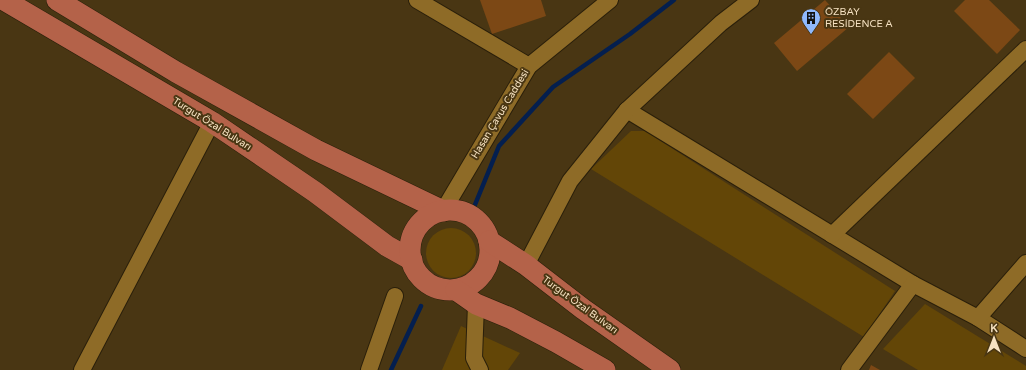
<svg xmlns="http://www.w3.org/2000/svg" width="1026" height="370" viewBox="0 0 1026 370" font-family="'Varela Round',sans-serif">
<rect width="100%" height="100%" fill="#493613"/>
<g fill="#634607">
<polygon points="631,131 645,131 895,291 864,337 591,169"/>
<circle cx="451" cy="253" r="25"/>
<polygon points="925,304 1026,366 1026,370 918,370 883,349"/>
<polygon points="461,326 520,353 508,370 442,370"/>
</g>
<g fill="none" stroke-linecap="round" stroke-linejoin="round">
<g stroke="#041f4f" stroke-width="4.5">
<polyline points="472,212 499,146 553,87 630,34 674,0"/>
<polyline points="391,370 421,306"/>
</g>
</g>
<g fill="#7c4815">
<polygon points="480,0 541,0 546,16 492,34"/>
<polygon points="825,0 849,27 797,71 774,43"/>
<polygon points="965,0 989,0 1020,30 997,54 954,11"/>
<polygon points="889,52 915,78 873,119 847,94"/>
<polygon points="871,365 880,370 869,370"/>
</g>
<g fill="none" stroke-linecap="round" stroke-linejoin="round">
<g stroke="#2a1f0a" stroke-width="18">
<g id="minor">
<polyline points="417,0 529,66"/>
<polyline points="627,110 913,284"/>
<polyline points="443,211 529,66 610,0"/>
<polyline points="832,235 1026,49"/>
<polyline points="526,265 570,181 627,110 721,23 751,0"/>
<polyline points="476,304 474,358 480,370"/>
<polyline points="978,318 1026,349"/>
<polyline points="82,370 212,122"/>
<polyline points="369,370 395,296"/>
<polyline points="849,370 913,284 978,318 1026,263"/>
</g>
</g>
<g stroke="#2a1f0a" stroke-width="22">
<g id="major">
<polyline points="4,0 212,122 315,192 387,246 412,260"/>
<polyline points="57,0 176,72 316,150 443,211"/>
<circle cx="450" cy="250" r="40"/>
<polyline points="489,241 526,265 583,309 670,370"/>
<polyline points="456,290 476,304 510,318 556,342 605,370"/>
</g>
</g>
<use href="#minor" stroke="#8e6b27" stroke-width="16"/>
<use href="#major" stroke="#b46249" stroke-width="21"/>
</g>
<defs>
<g id="building-pin" transform="scale(1)"><path d="M0 17L-7.5 6A9.5 9.5 0 1 1 7.5 6Z" fill="#8fb8fd" stroke="#493613"/><path d="M-4-6H4V6H1V3H-1V6H-4ZM-2.5-4.3h1.7v1.8h-1.7ZM.8-4.3h1.7v1.8H.8ZM-2.5-1h1.7V.8h-1.7ZM.8-1h1.7V.8H.8Z" fill="#111"/></g>
</defs>
<g fill-rule="evenodd">
<use href="#building-pin" x="811" y="18"/>
</g>
<g text-anchor="middle" dominant-baseline="central" stroke-width="4" stroke-linejoin="round" paint-order="stroke">
<g font-size="10" fill="#f6e2c2" stroke="#493613" text-anchor="start">
<text x="825" y="12">ÖZBAY<tspan x="825" dy="12">RESİDENCE A</tspan></text>
</g>
<g font-size="10" fill="#f6e2c2" stroke="#493613">
<text transform="translate(500 114) rotate(-59)">Hasan Çavus Caddesi</text>
<text transform="translate(212 124) rotate(32)">Turgut Özal Bulvarı</text>
<text transform="translate(580 305) rotate(36)">Turgut Özal Bulvarı</text>
</g>
</g>
<g transform="translate(994 338)" stroke="#493613" stroke-width="3" paint-order="stroke">
<path d="M0-3L7 15L0 10L-7 15Z" fill="#f6e2c2"/>
<text y="-6" font-size="11" font-weight="bold" text-anchor="middle" fill="#f6e2c2">K</text>
</g>
</svg>
